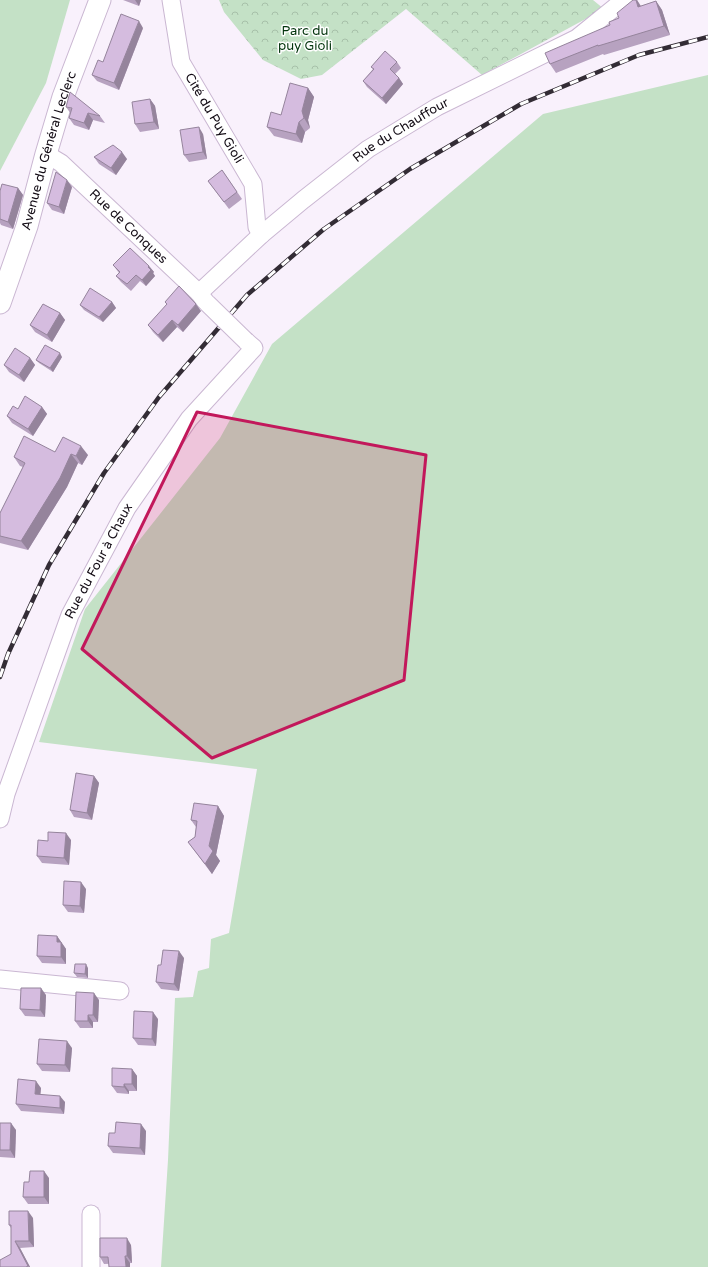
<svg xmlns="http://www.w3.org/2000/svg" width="708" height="1267" viewBox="0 0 708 1267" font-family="'Varela Round',sans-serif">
<defs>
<pattern id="park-crowns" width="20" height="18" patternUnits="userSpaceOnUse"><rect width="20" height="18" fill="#c4e1c6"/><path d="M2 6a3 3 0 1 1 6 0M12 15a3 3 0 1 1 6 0" fill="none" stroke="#a7c0a9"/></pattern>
</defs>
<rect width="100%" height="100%" fill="#f9f1fc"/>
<g fill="#c4e1c6">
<polygon points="0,0 70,0 46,83 0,171"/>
<polygon points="708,75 708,1267 161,1267 168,1160 175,998 193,997 198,971 209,968 211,939 229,933 257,769 39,742 85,609 220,438 272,344 543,114"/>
</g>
<polygon fill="url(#park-crowns)" points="219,0 593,0 604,9 482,75 406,9 322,75 301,79 263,60 224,12"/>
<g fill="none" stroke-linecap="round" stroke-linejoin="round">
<g stroke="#cab7d2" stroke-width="19">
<g id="minor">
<path id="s1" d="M 171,0 L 181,62 L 253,184 L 257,227 L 261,235"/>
<path id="s2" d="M 46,154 L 61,163 L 199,293 L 205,301"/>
<path id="s3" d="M 199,293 L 261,235 L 303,200 L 368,149 L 437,107 L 577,38 L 624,0"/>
<path id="s4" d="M 0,819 L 6,794 L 70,615 L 127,508 L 189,419 L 254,348 L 246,341"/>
<polyline points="0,979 120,991"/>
<polyline points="91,1267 91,1214"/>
</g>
</g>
<g stroke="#cab7d2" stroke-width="23">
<g id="tertiary">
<path id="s5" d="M 0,303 L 27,226 L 46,154 L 63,97 L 100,0"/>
</g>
</g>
<use href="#minor" stroke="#fff" stroke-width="17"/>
<use href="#tertiary" stroke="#fff" stroke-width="21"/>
<g stroke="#332c35" stroke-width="4.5">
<polyline id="rail" points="0,677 8,654 49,565 104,473 159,397 247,295 324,229 410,169 521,104 639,55 708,37"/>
</g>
<use href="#rail" stroke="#fff" stroke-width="3" stroke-dasharray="9" stroke-linecap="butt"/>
<g stroke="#cab7d2" stroke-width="19" stroke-linecap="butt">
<polyline id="minor-bridge" points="207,303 246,341"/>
</g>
<use href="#minor-bridge" stroke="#fff" stroke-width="17"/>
</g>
<g fill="#b7a2c0">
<polygon points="123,0 141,0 139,6"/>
<polygon points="637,0 641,6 656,1 662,10 670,35 604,55 603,54 556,73 550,64 610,25 619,18"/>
<polygon points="143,28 119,90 97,81 92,75 103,62"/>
<polygon points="397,62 401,68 395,74 399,78 403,84 386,104 367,87 363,81 373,69 371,67"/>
<polygon points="308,88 314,97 308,120 310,128 305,132 302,143 274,136 267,127 281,115"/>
<polygon points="150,99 155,106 159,129 140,132 135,124"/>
<polygon points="66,107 100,116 105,123 93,120 89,130 74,125 69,118 71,114"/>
<polygon points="203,134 207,159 189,162 184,155"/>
<polygon points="94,157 127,159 116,175 99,164"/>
<polygon points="222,170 242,199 229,209 208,181"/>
<polygon points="72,187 64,214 52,210 47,203"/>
<polygon points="18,188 23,195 13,229 1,225 0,223 0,191"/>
<polygon points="113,265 149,266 154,272 153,273 155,276 146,286 140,281 131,291 121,282 116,276 119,273"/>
<polygon points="112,302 116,308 103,322 84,310 80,305"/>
<polygon points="165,302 201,311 183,332 177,327 163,342 153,332 148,325 167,305"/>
<polygon points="60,313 65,320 52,342 35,332 30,325"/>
<polygon points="62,357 53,372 39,363 36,360"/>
<polygon points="30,358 35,365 24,382 9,372 4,365"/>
<polygon points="42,407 47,414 33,436 12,423 7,416 18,409"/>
<polygon points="55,452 88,455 82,465 78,463 67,487 28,550 0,543 0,513 23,467 20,466 14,457"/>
<polygon points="94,776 99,783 92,820 74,817 70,810"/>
<polygon points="218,806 224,816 216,855 220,861 212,874 188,842 195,837 196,827 191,820"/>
<polygon points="71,840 69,865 42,863 37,856 48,841"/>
<polygon points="86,889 84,913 68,912 63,905"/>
<polygon points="57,936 66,949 66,964 42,963 37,956"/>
<polygon points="184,958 179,991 161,989 156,982 161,965"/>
<polygon points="88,968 88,978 77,977 74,973"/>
<polygon points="46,995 45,1017 25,1016 20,1009"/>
<polygon points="99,1000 98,1022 93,1022 93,1028 80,1028 75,1021"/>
<polygon points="158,1019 156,1046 138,1045 133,1038"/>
<polygon points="72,1048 70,1072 42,1071 37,1064"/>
<polygon points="132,1069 137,1076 137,1091 129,1091 129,1094 117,1093 112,1086"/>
<polygon points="41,1088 40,1094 65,1102 64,1114 21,1111 16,1104"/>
<polygon points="0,1123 16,1130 15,1158 0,1157"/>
<polygon points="146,1131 145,1155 113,1153 108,1146"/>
<polygon points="49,1178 49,1204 28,1204 23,1197 29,1182"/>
<polygon points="33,1218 34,1247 20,1248 30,1267 0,1267 11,1254 11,1228 9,1225"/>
<polygon points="131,1245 132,1263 104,1264 100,1257"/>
</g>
<g fill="#95849c">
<polygon points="135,0 141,0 139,6"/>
<polygon points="636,0 637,0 641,7 638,7"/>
<polygon points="656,1 662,10 670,35 664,26"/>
<polygon points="139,21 143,28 119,90 114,83"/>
<polygon points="399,78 403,84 386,104 382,98"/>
<polygon points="308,88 314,97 308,120 310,128 304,118 302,111"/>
<polygon points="150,99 155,106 159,129 154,122"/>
<polygon points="88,113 93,120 89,130 84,123"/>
<polygon points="299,122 305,132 302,143 296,134"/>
<polygon points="199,127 203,134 207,159 203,152"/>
<polygon points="122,152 127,159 116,175 111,168"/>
<polygon points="67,180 72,187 64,214 59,207"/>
<polygon points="18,188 23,195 13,229 8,222"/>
<polygon points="149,266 154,272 153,273 155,276 146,286 142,280"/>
<polygon points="112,302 116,308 103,322 99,317"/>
<polygon points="196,304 201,311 183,332 178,325"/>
<polygon points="60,313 65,320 52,342 47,335"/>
<polygon points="172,320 177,327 163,342 158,335"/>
<polygon points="60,353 62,357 53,372 50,368"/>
<polygon points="30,358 35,365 24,382 19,375"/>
<polygon points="42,407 47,414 33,436 28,429"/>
<polygon points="81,446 88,455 82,465 76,456"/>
<polygon points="71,454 78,463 67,487 28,550 21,541"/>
<polygon points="94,776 99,783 92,820 87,813"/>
<polygon points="218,806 224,816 216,855 220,861 212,874 205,864"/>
<polygon points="66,833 71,840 69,865 64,858"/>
<polygon points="81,882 86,889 84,913 80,906"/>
<polygon points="57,936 66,949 66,964 61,957 57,942"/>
<polygon points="179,951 184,958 179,991 174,984"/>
<polygon points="86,964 88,968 88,978 85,974"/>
<polygon points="41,988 46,995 45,1017 40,1010"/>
<polygon points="94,993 99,1000 98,1022 93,1015"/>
<polygon points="153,1012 158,1019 156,1046 152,1039"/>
<polygon points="88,1015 93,1022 93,1028 88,1021"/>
<polygon points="67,1041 72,1048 70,1072 65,1065"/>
<polygon points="132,1069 137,1076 137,1091 132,1084"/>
<polygon points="36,1081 41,1088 40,1100 35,1094"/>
<polygon points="124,1084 129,1091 129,1094 124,1087"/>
<polygon points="60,1096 65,1102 64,1114 60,1108"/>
<polygon points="11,1123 16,1130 15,1158 10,1150"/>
<polygon points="141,1124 146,1131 145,1155 140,1148"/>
<polygon points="44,1171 49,1178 49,1204 44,1197"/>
<polygon points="28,1211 33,1218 34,1247 29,1241"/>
<polygon points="127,1238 131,1245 132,1263 127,1256"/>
<polygon points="15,1241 20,1248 30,1267 29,1267 28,1266"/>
<polygon points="125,1256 130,1263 130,1267 126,1267"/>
</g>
<g fill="#d5bcdf" stroke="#95849c">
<polygon points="633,0 636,0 638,7 656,1 664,26 598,46 598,45 550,64 545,53 610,25 609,22 619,18 617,13"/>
<polygon points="121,14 139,21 114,83 92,75 98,60 103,62"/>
<polygon points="385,51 397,62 390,69 399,78 382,98 363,81 374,69 371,67"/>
<polygon points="290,83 308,88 302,111 304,118 299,122 296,134 267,127 271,112 281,115"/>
<polygon points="70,92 100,116 88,113 84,123 69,118 72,108 66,107"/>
<polygon points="150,99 154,122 135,124 132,102"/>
<polygon points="199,127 203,152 184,155 180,130"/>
<polygon points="113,145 122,152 111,168 94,157"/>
<polygon points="222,170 237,192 224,202 208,181"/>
<polygon points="56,172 67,180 59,207 47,203"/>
<polygon points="2,184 18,188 8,222 0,219 0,191"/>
<polygon points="130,248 149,266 148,267 151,270 142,280 136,275 127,284 116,276 120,272 113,265"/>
<polygon points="179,286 196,304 178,325 172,320 158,335 148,325 167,304 165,302"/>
<polygon points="90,288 112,302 99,317 80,305"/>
<polygon points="43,304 60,313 47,335 30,325"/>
<polygon points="45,345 60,353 50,368 36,360"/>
<polygon points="15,348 30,358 19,375 4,365"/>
<polygon points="25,396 42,407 28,429 7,416 13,406 18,409"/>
<polygon points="24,436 55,452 63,437 81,446 76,456 71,454 60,478 21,541 0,536 0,513 25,463 14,457"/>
<polygon points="76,773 94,776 87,813 70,810"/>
<polygon points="194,803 218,806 209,846 213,851 205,864 188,842 195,837 197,821 191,820"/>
<polygon points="48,832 66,833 64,858 37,856 38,840 48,841"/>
<polygon points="64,881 81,882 80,906 63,905"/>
<polygon points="38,935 57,936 57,942 61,942 61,957 37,956"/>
<polygon points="163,950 179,951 174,984 156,982 158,965 161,965"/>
<polygon points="75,964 86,964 85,974 74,973"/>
<polygon points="21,988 41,988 40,1010 20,1009"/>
<polygon points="76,992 94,993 93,1015 88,1015 88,1021 75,1021"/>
<polygon points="134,1011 153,1012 152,1039 133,1038"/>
<polygon points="39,1039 67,1041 65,1065 37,1064"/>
<polygon points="112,1068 132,1069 132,1084 124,1084 124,1087 112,1086"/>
<polygon points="18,1079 36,1081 35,1094 60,1096 60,1108 16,1104"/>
<polygon points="116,1122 141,1124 140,1148 108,1146 109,1133 115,1133"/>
<polygon points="0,1123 11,1123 10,1150 0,1150"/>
<polygon points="30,1171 44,1171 44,1197 23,1197 24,1182 29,1182"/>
<polygon points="9,1211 28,1211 29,1241 15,1241 28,1266 26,1267 0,1267 0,1260 11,1254 11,1225 9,1225"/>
<polygon points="100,1238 127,1238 127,1256 125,1256 126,1267 109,1267 108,1257 100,1257"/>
</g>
<path fill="#c2185b" fill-opacity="0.2" stroke="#c2185b" stroke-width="3" stroke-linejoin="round" d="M 197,412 L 426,455 L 404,680 L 212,758 L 82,649 Z"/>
<g text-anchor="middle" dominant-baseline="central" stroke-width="3" stroke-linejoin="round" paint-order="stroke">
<g font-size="13" fill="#02340c" stroke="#fff">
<text x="305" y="31">Parc du<tspan x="305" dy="15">puy Gioli</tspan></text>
</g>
<g font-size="13" fill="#120b14" stroke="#fff">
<text stroke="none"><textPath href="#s1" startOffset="128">Cité du Puy Gioli</textPath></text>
<text stroke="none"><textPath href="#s3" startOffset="260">Rue du Chauffour</textPath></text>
<text stroke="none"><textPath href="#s5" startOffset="160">Avenue du Général Leclerc</textPath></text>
<text stroke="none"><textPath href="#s2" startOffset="110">Rue de Conques</textPath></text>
<text stroke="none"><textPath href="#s4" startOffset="277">Rue du Four à Chaux</textPath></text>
</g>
</g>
</svg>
